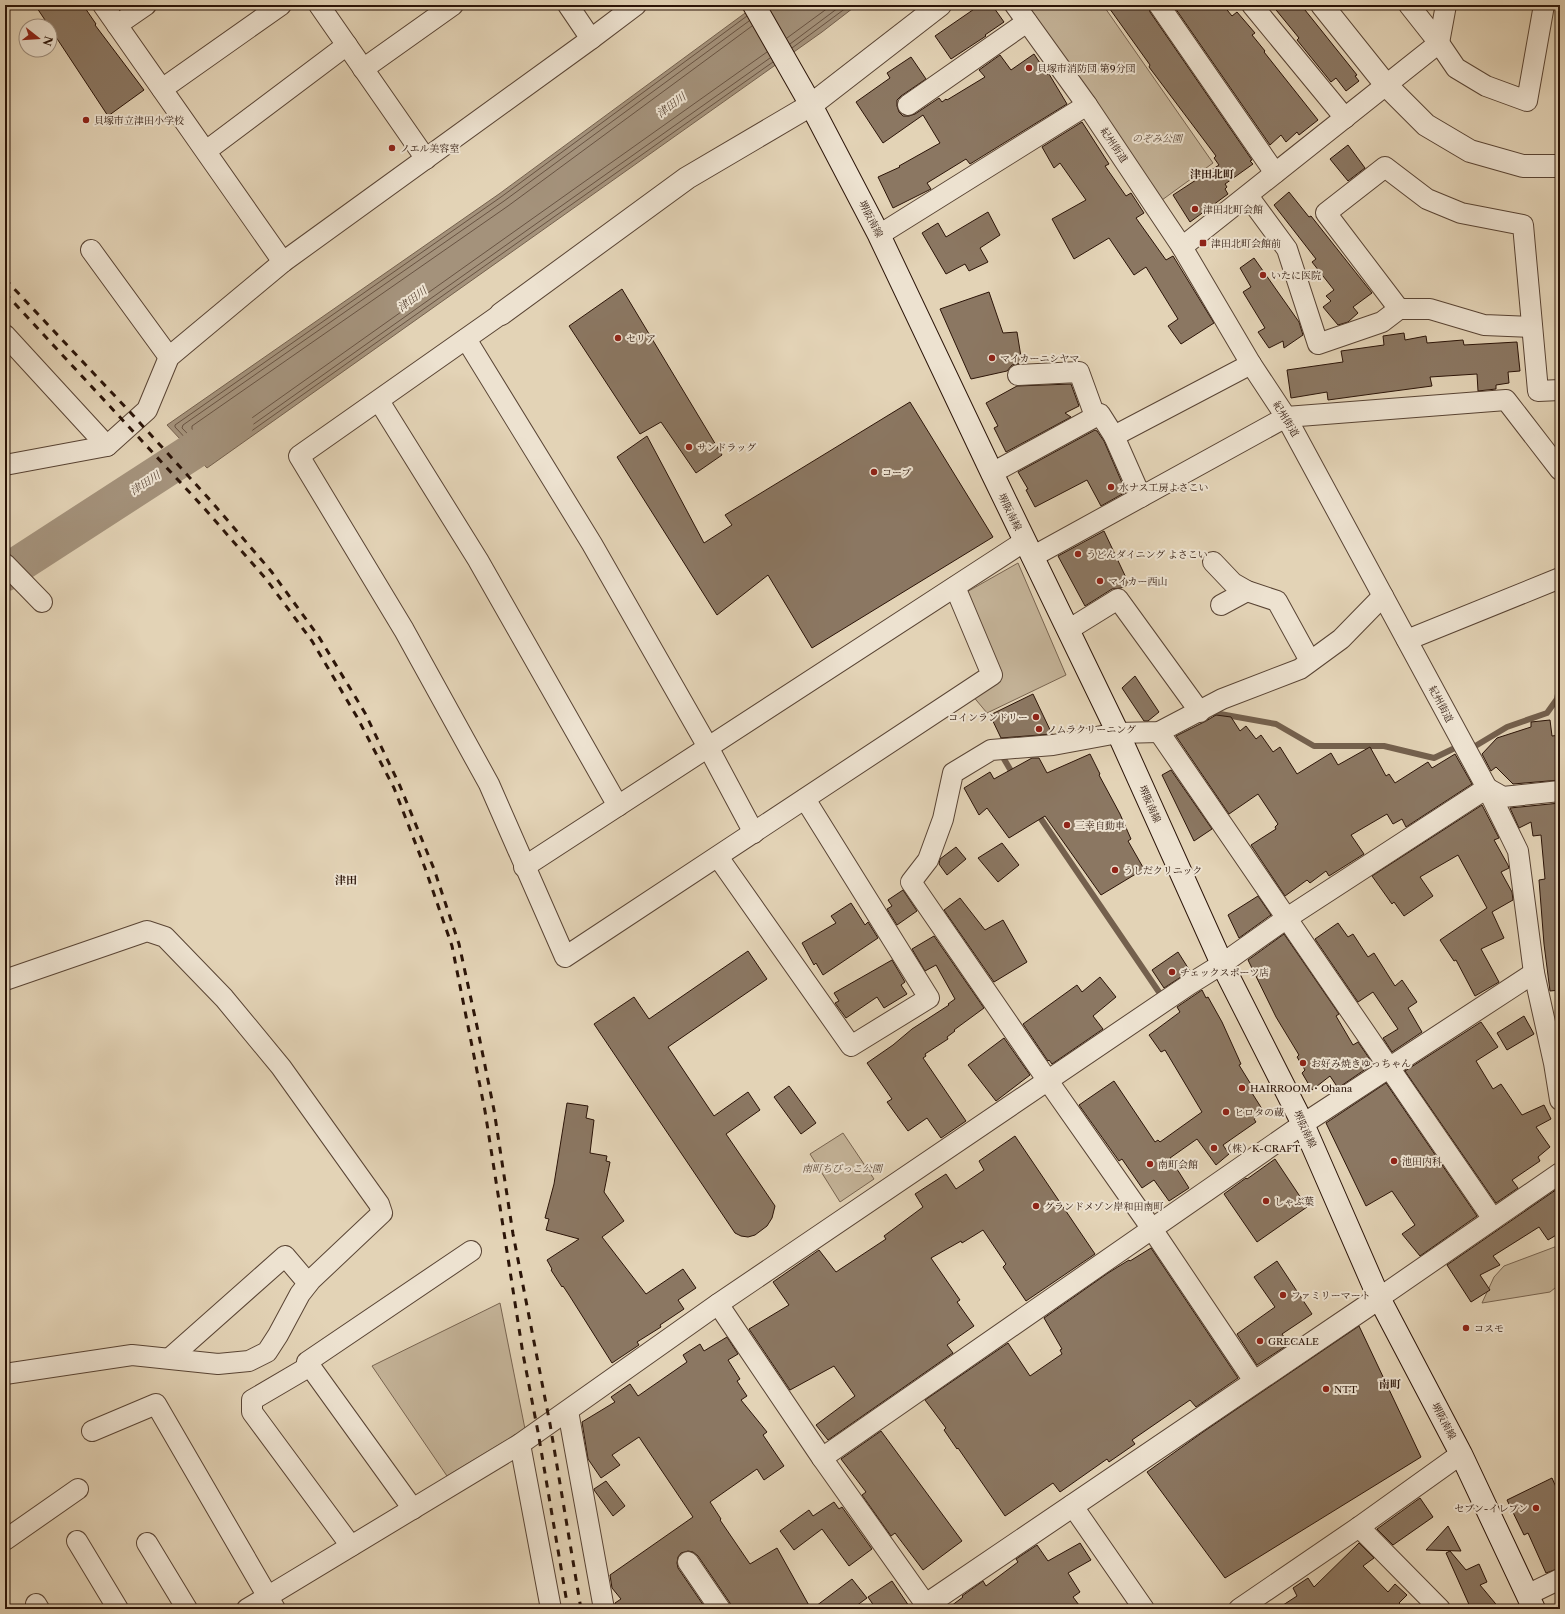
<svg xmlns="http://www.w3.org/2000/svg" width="1565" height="1614" viewBox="0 0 1565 1614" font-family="'Libre Caslon Text','Noto Serif JP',serif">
<rect width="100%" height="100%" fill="#e3d3b6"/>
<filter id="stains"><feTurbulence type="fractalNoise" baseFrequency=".005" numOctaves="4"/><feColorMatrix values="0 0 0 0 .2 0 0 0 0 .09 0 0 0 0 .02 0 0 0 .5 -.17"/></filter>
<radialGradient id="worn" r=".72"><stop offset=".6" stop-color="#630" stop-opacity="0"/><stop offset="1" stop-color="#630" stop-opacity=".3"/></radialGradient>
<g fill="#c4b398" stroke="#786450">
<polygon points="1028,5 1103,5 1213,163 1162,200"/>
<polygon points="1018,563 1066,675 987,713 972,695 999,674 965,593"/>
<polygon points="843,1133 874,1179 840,1202 810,1154"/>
<polygon points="1560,1245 1560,1284 1550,1292 1482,1303 1494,1277 1504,1266"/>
<polygon points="500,1303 525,1429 447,1476 372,1366"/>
</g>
<polygon fill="#a4927b" stroke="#74604d" points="756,5 857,5 822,32 207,468 167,425 499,194"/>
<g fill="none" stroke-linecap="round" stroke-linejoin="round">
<g stroke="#685342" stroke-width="1">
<polyline points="747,16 501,197 175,425 175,427 207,461 209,461 773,62"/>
<polyline points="749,21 504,201 183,425 182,428 207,454 210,455 770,58"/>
<polyline points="752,26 508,206 192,426 192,429 208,447 211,447 767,52"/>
<polyline points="787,38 832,5"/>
<polyline points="790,44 842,5"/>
<polyline points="792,48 850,5"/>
</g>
<g stroke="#74604d" stroke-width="6">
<polyline points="1209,712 1276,724 1314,746 1384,746 1434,758 1457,747"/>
<polyline points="1477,745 1507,727 1547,713 1557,699 1560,685"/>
<polyline points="1004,759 1014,776"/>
<polyline points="1037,813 1161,995"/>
</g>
<polyline stroke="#a4927b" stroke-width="37" points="5,573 235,424"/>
</g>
<g fill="#8b7762" stroke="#2b1408">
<polygon points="35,5 83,5 96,24 95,25 144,90 108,116 50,28 50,26 49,26"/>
<polygon points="980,5 992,5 1004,22 985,35 986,36 951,59 935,36"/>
<polygon points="1107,5 1148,5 1150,12 1252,160 1250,161 1253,164 1225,184 1227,187 1225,189 1228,194 1190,222 1173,195 1219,165 1214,158 1216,156 1149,67 1150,65"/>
<polygon points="1173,5 1223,5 1232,16 1237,12 1255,33 1252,35 1265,51 1264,52 1318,120 1299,135 1297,132 1286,142 1281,135 1270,145"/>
<polygon points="1272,5 1301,5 1357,75 1355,76 1359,81 1346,91 1336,78 1331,82 1297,40 1299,38"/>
<polygon points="1034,54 1048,75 1049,74 1067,104 970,164 966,159 927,183 931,189 893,208 878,177 900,167 899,166 940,143 923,115 883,143 856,102 890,78 887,73 911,57 926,79 901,96 897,100 897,106 899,112 903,116 909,116 915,114 939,98 942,102 946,99 947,100 985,77 979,70 1000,55 1011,70"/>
<polygon points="1082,122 1109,164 1105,166 1126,196 1131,193 1144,213 1136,218 1166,260 1173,256 1214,323 1181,344 1168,326 1178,319 1146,267 1134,275 1109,238 1074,259 1052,219 1086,200 1060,163 1054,168 1042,147"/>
<polygon points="1348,145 1365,168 1348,181 1330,159"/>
<polygon points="1289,192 1309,217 1311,216 1372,293 1353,307 1358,313 1348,322 1338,325 1323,307 1331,301 1326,296 1334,290 1312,262 1316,259 1274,205"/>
<polygon points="988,212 1000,235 980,248 988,262 969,271 965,264 946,274 922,233 938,223 946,237"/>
<polygon points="1254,258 1299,322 1303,335 1284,348 1283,341 1269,348 1258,332 1265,328 1243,292 1251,287 1240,268"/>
<polygon points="622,289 722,455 696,473 661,422 640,434 569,326"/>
<polygon points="989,292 1003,333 1017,332 1022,363 1012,365 1007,371 971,379 940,309"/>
<polygon points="1404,333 1405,340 1426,336 1427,343 1463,340 1464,345 1517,342 1520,371 1508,372 1509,383 1496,385 1496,389 1478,391 1477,374 1430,377 1432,386 1372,394 1328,400 1327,392 1291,398 1287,370 1343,362 1341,351 1384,345 1383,336"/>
<polygon points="1071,384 1079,406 1065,413 1071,417 1006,452 994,428 998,426 986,403 1017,386"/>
<polygon points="910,402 993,537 812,648 768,575 717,615 617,457 647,436 704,543 732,525 725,515"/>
<polygon points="1095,430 1097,431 1104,441 1126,492 1101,506 1087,480 1035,507 1026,490 1028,489 1018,472"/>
<polygon points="1104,531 1129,584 1121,588 1112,589 1085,606 1058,556"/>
<polygon points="1135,676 1159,712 1148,721 1144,721 1122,688"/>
<polygon points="1033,694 1052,734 1001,738 990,715"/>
<polygon points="1216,715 1231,717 1240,731 1246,726 1256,739 1261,735 1273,752 1280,747 1297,774 1331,753 1338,765 1370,747 1386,776 1389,774 1395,783 1428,762 1432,768 1455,754 1472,784 1406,827 1402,819 1393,824 1387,814 1351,835 1364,854 1329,876 1326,871 1310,883 1307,880 1285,896 1251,845 1276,829 1275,827 1278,824 1258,794 1229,814 1176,736 1206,721"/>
<polygon points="1550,720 1552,736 1560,735 1560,780 1513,784 1496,767 1491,771 1482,754 1497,738 1531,727 1531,722"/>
<polygon points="1090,754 1100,774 1099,775 1120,814 1131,839 1128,841 1144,869 1101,895 1045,816 1009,838 987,808 979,815 964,788 990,772 994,779 1032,758 1039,758 1047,773"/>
<polygon points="1171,770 1212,829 1194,841 1162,775"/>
<polygon points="1560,803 1560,990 1550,991 1544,944 1539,880 1545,879 1541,835 1533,836 1531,822 1519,828 1510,808"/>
<polygon points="1482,805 1499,838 1494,840 1508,865 1509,868 1501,872 1512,892 1513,900 1492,912 1504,938 1481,949 1499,982 1475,996 1456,960 1454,961 1440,940 1487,908 1458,855 1420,877 1433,896 1404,916 1394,902 1392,904 1372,876"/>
<polygon points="1002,843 1019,865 998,882 978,858"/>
<polygon points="956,847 966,859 947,875 939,864 940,859"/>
<polygon points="903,890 917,911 897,925 887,909 892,906 888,900"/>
<polygon points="1258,896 1271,915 1239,938 1228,915"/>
<polygon points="960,898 985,930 1003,920 1027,962 994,982 944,910"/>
<polygon points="851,903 865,925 868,922 878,938 823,975 816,963 814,965 802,943 836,923 831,916"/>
<polygon points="1338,923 1348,937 1353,934 1368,957 1374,953 1395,986 1402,980 1417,1002 1408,1008 1422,1032 1392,1052 1383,1038 1398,1029 1373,992 1358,1002 1315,939"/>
<polygon points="1284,934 1339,1014 1336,1016 1353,1045 1358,1042 1373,1064 1338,1088 1330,1076 1312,1090 1302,1073 1305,1070 1297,1057 1299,1055 1276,1017 1248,960"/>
<polygon points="934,936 984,1008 954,1030 955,1031 947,1037 948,1039 925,1054 926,1056 923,1058 966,1121 941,1138 927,1118 908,1131 887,1102 892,1099 867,1063 893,1045 912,1029 949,1005 948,1004 955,999 936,965 925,971 912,949"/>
<polygon points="748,951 767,979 668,1047 714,1116 748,1092 760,1110 726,1134 775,1206 772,1218 767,1226 755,1235 748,1237 741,1236 735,1233 594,1024 634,997 649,1019"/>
<polygon points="1178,952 1190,971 1164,988 1152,970"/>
<polygon points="892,960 905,982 901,985 907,994 884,1008 877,997 846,1018 835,1003 839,1001 834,993"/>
<polygon points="1100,977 1116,997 1093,1016 1103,1029 1052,1064 1049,1060 1048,1061 1023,1024 1077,985 1082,992"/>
<polygon points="1202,990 1206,998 1208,997 1222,1022 1241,1064 1239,1065 1255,1091 1252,1093 1264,1112 1254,1119 1256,1122 1223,1145 1229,1154 1216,1165 1197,1139 1170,1158 1189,1188 1169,1201 1154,1180 1142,1188 1122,1159 1119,1161 1079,1105 1114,1081 1155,1142 1158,1140 1160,1142 1202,1112 1165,1050 1161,1052 1149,1035 1180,1012 1177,1007"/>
<polygon points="1524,1016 1534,1034 1507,1050 1497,1033"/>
<polygon points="1481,1022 1498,1047 1476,1061 1493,1089 1501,1084 1522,1115 1544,1105 1551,1119 1536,1127 1550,1147 1538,1157 1540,1161 1512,1180 1518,1188 1496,1203 1405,1071"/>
<polygon points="1004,1038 1030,1075 996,1101 968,1065"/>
<polygon points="1386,1083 1477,1216 1420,1256 1402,1234 1415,1225 1392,1191 1366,1206 1326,1123"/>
<polygon points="789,1086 816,1123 801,1134 774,1097"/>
<polygon points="567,1103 588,1106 586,1118 594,1120 590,1153 607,1156 606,1161 610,1162 604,1192 624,1221 602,1237 646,1294 683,1269 696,1288 678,1300 684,1309 660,1325 661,1327 637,1342 639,1345 612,1363 569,1295 563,1286 562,1287 551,1270 552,1269 547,1260 579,1239 546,1230 549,1219 545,1218 554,1184"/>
<polygon points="1015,1136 1095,1254 1026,1301 1003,1267 1006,1264 983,1230 962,1243 961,1241 931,1258 960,1300 957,1302 974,1326 947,1345 953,1353 828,1440 816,1425 855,1396 834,1366 790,1390 749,1329 789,1305 773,1282 819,1250 836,1272 886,1239 884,1236 923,1207 915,1194 946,1174 956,1189 984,1170 979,1161"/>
<polygon points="1275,1159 1307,1207 1257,1242 1224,1194 1246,1178 1247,1179"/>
<polygon points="1560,1187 1560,1227 1558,1234 1548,1240 1539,1227 1493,1256 1500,1265 1480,1275 1490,1290 1471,1302 1447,1265"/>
<polygon points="1151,1248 1238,1378 1196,1407 1190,1400 1132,1440 1135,1444 1109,1462 1107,1459 1060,1492 1053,1483 1005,1516 958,1448 957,1449 944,1430 946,1428 925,1400 1008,1343 1030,1376 1062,1354 1060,1350 1062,1349 1044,1318 1108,1273 1129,1260 1130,1261"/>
<polygon points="1277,1261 1312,1314 1282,1334 1289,1344 1257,1365 1237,1334 1275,1307 1254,1277"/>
<polygon points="1359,1326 1421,1457 1225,1578 1147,1472 1203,1432"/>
<polygon points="727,1337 738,1354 728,1360 740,1379 737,1381 747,1396 741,1400 767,1432 763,1435 784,1466 764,1480 757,1469 710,1502 721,1519 720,1520 750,1564 777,1548 811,1609 731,1609 730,1603 698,1556 693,1552 688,1551 681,1553 678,1557 677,1563 678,1568 706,1609 615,1609 615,1603 621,1599 612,1588 610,1575 693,1517 639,1437 612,1455 620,1465 601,1478 588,1459 582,1422 615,1402 611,1397 630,1384 638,1396 687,1362 683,1355 700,1344 704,1351"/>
<polygon points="881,1431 962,1541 923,1570 895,1533 891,1536 862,1495 866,1492 841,1459"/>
<polygon points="1552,1478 1560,1496 1560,1568 1546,1573 1528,1533 1524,1535 1507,1500"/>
<polygon points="606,1481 625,1506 613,1516 594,1490 594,1489"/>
<polygon points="1420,1498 1433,1517 1393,1545 1377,1529"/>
<polygon points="834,1502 839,1509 842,1507 872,1549 849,1566 822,1529 794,1550 780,1531 809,1510 813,1516"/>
<polygon points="1448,1526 1461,1551 1426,1550"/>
<polygon points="1080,1543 1091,1560 1068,1573 1080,1592 1073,1597 1082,1609 947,1609 963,1597 962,1596 983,1581 986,1586 1018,1562 1016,1559 1037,1545 1048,1561"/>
<polygon points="1359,1543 1374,1558 1363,1566 1388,1592 1395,1584 1407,1595 1399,1603 1405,1609 1277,1609 1297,1596 1293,1588 1308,1578 1314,1587"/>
<polygon points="1450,1551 1466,1570 1479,1564 1487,1582 1480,1585 1500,1609 1471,1609 1446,1553"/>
<polygon points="852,1579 867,1598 852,1609 812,1609"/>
<polygon points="892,1581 911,1609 876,1609 868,1597"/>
</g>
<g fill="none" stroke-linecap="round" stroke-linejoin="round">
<g stroke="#594434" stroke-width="22">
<g id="minor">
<polyline points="103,5 283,262"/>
<polyline points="319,5 426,159"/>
<polyline points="568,5 591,39"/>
<polyline points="1015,5 1087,105 1182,247 1251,364 1286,417 1487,788 1518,851 1534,973 1554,1063 1560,1100"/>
<polyline points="1159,5 1275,173"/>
<polyline points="1252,5 1345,118"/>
<polyline points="1409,5 1439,43 1456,68 1486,86 1527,101 1544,5"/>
<polyline points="117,25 146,5"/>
<polyline points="363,69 453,5"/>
<polyline points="162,89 281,5"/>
<polyline points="908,105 1027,22"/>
<polyline points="206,151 347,45"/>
<polyline points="1248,196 1287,249 1318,344 1382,322 1399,309 1430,309 1484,325 1532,327"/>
<polyline points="879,235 1087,105"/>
<polyline points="1182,247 1439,43 1446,5"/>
<polyline points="91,250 169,357"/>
<polyline points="1399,309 1326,213 1385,167 1427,199 1461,213 1523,225 1538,391 1560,390"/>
<polyline points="501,314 299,456 404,630 489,784 565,957 992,675 955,587"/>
<polyline points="5,335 107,446"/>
<polyline points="466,339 592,544 708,747 754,833"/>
<polyline points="1018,375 1079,372 1095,416"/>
<polyline points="379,401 478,560 618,806"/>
<polyline points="1114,436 1251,364"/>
<polyline points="5,465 107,446 147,410 169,357 283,262 591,39 636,5"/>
<polyline points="992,473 1100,414 1114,436 1141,497"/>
<polyline points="1032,557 1286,417 1506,400 1560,470"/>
<polyline points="1213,562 1233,583 1247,591 1277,601 1310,661"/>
<polyline points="5,564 42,602"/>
<polyline points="1221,605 1247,591"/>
<polyline points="1068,630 1118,599 1200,712"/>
<polyline points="1407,640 1560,578"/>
<polyline points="1159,732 1493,1219"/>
<polyline points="1487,788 1503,797 1560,791"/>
<polyline points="718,857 851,1046 929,998 805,799"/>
<polyline points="524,867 1025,541"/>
<polyline points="5,980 147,931 165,937 224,998 281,1067 379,1204 382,1213 311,1280 300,1294 278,1335 267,1352 249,1361 218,1364 132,1355 5,1374"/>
<polyline points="1379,1298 1560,1173"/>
<polyline points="718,1304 822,1458 929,1609"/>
<polyline points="170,1358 285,1256 308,1283"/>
<polyline points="310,1366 252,1400 252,1412 351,1546"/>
<polyline points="1254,1381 1152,1229 1048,1081 911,882 928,860 943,819 953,773 991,750 1053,745 1118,733 1159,732 1222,699 1300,669 1341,639 1383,596"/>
<polyline points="568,1411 604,1609"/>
<polyline points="92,1431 156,1404 275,1609"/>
<polyline points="520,1444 551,1609"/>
<polyline points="822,1458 1303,1124 1534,973"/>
<polyline points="1072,1505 1144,1609"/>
<polyline points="413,1509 307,1362 471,1251"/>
<polyline points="1359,1527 1440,1609"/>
<polyline points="5,1540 78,1489"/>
<polyline points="77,1541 118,1609"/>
<polyline points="147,1543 187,1609"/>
<polyline points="688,1562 720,1609"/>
<polyline points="1527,1595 1560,1579"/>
<polyline points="36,1604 39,1609"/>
<polyline points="247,1609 520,1444 718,1304 1190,984 1222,964 1287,918 1487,788"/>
<polyline points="1239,1609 1359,1527 1461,1454"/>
</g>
</g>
<g stroke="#594434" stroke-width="24">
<g id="tertiary">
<polyline points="1322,5 1386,85 1426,125 1470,151 1523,166 1560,166"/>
<polyline points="501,314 687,178 811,105 940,5"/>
<polyline points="926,1605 1379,1298"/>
</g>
</g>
<g stroke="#2b1408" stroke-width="24">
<polyline id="secondary" points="754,5 811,105 879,235 992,473 1118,733 1222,964 1303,1124 1379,1298 1461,1454 1534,1609"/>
</g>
<use href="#minor" stroke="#ede2d0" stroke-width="20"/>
<use href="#tertiary" stroke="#ede2d0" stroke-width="22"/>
<use href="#secondary" stroke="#ede2d0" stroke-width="22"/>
<g stroke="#2b1408" stroke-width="3" stroke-dasharray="7 7" stroke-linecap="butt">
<polyline points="5,279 130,412 211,501 271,571 319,637 365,713 400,786 434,869 459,944 478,1031 494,1110 513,1234 550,1424 581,1609"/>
<polyline points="5,293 204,508 266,579 312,641 357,717 394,788 425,868 452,946 485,1111 523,1354 538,1432 568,1609"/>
</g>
</g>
<g fill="#8f2418" stroke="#ede2d0" stroke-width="1.5">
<circle cx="1029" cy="68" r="4"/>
<circle cx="86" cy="120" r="4"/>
<circle cx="392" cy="148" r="4"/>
<circle cx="1195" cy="209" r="4"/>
<rect x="1199" y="239" width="8" height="8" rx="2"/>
<circle cx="1263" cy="275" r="4"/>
<circle cx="618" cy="338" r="4"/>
<circle cx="992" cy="358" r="4"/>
<circle cx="689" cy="447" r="4"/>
<circle cx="874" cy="472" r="4"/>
<circle cx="1111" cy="487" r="4"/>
<circle cx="1078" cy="554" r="4"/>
<circle cx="1100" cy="581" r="4"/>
<circle cx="1036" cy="717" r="4"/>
<circle cx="1039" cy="729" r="4"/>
<circle cx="1067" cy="825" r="4"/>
<circle cx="1115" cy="870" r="4"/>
<circle cx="1172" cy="972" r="4"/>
<circle cx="1303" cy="1063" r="4"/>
<circle cx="1242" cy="1088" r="4"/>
<circle cx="1226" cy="1112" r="4"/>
<circle cx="1214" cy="1148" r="4"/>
<circle cx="1394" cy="1161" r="4"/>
<circle cx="1150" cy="1164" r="4"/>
<circle cx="1266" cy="1201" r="4"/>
<circle cx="1036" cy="1206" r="4"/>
<circle cx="1283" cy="1295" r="4"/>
<circle cx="1466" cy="1328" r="4"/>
<circle cx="1260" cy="1341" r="4"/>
<circle cx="1326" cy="1389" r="4"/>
<circle cx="1536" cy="1508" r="4"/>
</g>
<g text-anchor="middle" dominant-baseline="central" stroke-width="4" stroke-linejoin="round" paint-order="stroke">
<g font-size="10" fill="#2b1408" stroke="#ede2d0" text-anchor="start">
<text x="1037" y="68">貝塚市消防団 第9分団</text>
<text x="94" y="120">貝塚市立津田小学校</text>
<text x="400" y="148">ノエル美容室</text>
<text x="1203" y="209">津田北町会館</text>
<text x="1211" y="243">津田北町会館前</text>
<text x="1271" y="275">いたに医院</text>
<text x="626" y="338">セリア</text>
<text x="1000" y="358">マイカーニシヤマ</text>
<text x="697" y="447">サンドラッグ</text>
<text x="882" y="472">コープ</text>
<text x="1119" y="487">水ナス工房よさこい</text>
<text x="1086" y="554">うどんダイニング よさこい</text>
<text x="1108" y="581">マイカー西山</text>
<text x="1028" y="717" text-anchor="end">コインランドリー</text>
<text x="1047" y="729">ノムラクリーニング</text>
<text x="1075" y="825">三幸自動車</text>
<text x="1123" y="870">うしだクリニック</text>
<text x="1180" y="972">チェックスポーツ店</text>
<text x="1311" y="1063">お好み焼きゆっちゃん</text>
<text x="1250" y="1088">HAIRROOM・Ohana</text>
<text x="1234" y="1112">ヒロタの蔵</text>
<text x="1222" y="1148">（株）K-CRAFT</text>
<text x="1402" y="1161">池田内科</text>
<text x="1158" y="1164">南町会館</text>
<text x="1274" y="1201">しゃぶ葉</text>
<text x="1044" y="1206">グランドメゾン岸和田南町</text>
<text x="1291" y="1295">ファミリーマート</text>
<text x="1474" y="1328">コスモ</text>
<text x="1268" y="1341">GRECALE</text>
<text x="1334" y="1389">NTT</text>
<text x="1528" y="1508" text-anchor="end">セブン-イレブン</text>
</g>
<g font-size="10" font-style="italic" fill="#594433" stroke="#ede2d0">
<text x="1157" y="138">のぞみ公園</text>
<text x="842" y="1168">南町ちびっこ公園</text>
</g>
<g font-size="10" fill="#2b1408" stroke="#ede2d0">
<text transform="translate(1114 145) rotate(56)">紀州街道</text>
<text transform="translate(871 219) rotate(63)">堺阪南線</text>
<text transform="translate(1286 419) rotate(59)">紀州街道</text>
<text transform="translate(1010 512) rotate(64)">堺阪南線</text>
<text transform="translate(1441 704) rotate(62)">紀州街道</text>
<text transform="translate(1150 804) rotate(66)">堺阪南線</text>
<text transform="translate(1305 1129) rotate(65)">堺阪南線</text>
<text transform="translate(1444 1421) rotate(62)">堺阪南線</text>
</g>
<g font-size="11" font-style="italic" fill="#5b4636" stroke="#ede2d0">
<text transform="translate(671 105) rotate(-37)">津田川</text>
<text transform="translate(412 299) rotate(-37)">津田川</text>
<text transform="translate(145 483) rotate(-33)">津田川</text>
</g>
<g font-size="11" font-weight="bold" fill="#2b1408" stroke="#ede2d0">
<text x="1212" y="174">津田北町</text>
<text x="346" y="880">津田</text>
<text x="1390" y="1384">南町</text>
</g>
</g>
<rect width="1565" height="1614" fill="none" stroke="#e3d3b6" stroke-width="20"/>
<rect x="6" y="6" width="1553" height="1602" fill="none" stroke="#2b1408" stroke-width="2"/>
<rect x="10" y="10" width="1545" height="1594" fill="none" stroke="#2b1408"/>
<g transform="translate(38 38) rotate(107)"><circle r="19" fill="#ede2d0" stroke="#9f9080"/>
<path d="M0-3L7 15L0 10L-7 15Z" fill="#8f2418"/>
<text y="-6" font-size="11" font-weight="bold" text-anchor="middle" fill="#2b1408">N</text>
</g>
<rect width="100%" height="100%" filter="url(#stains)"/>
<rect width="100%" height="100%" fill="url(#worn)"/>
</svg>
